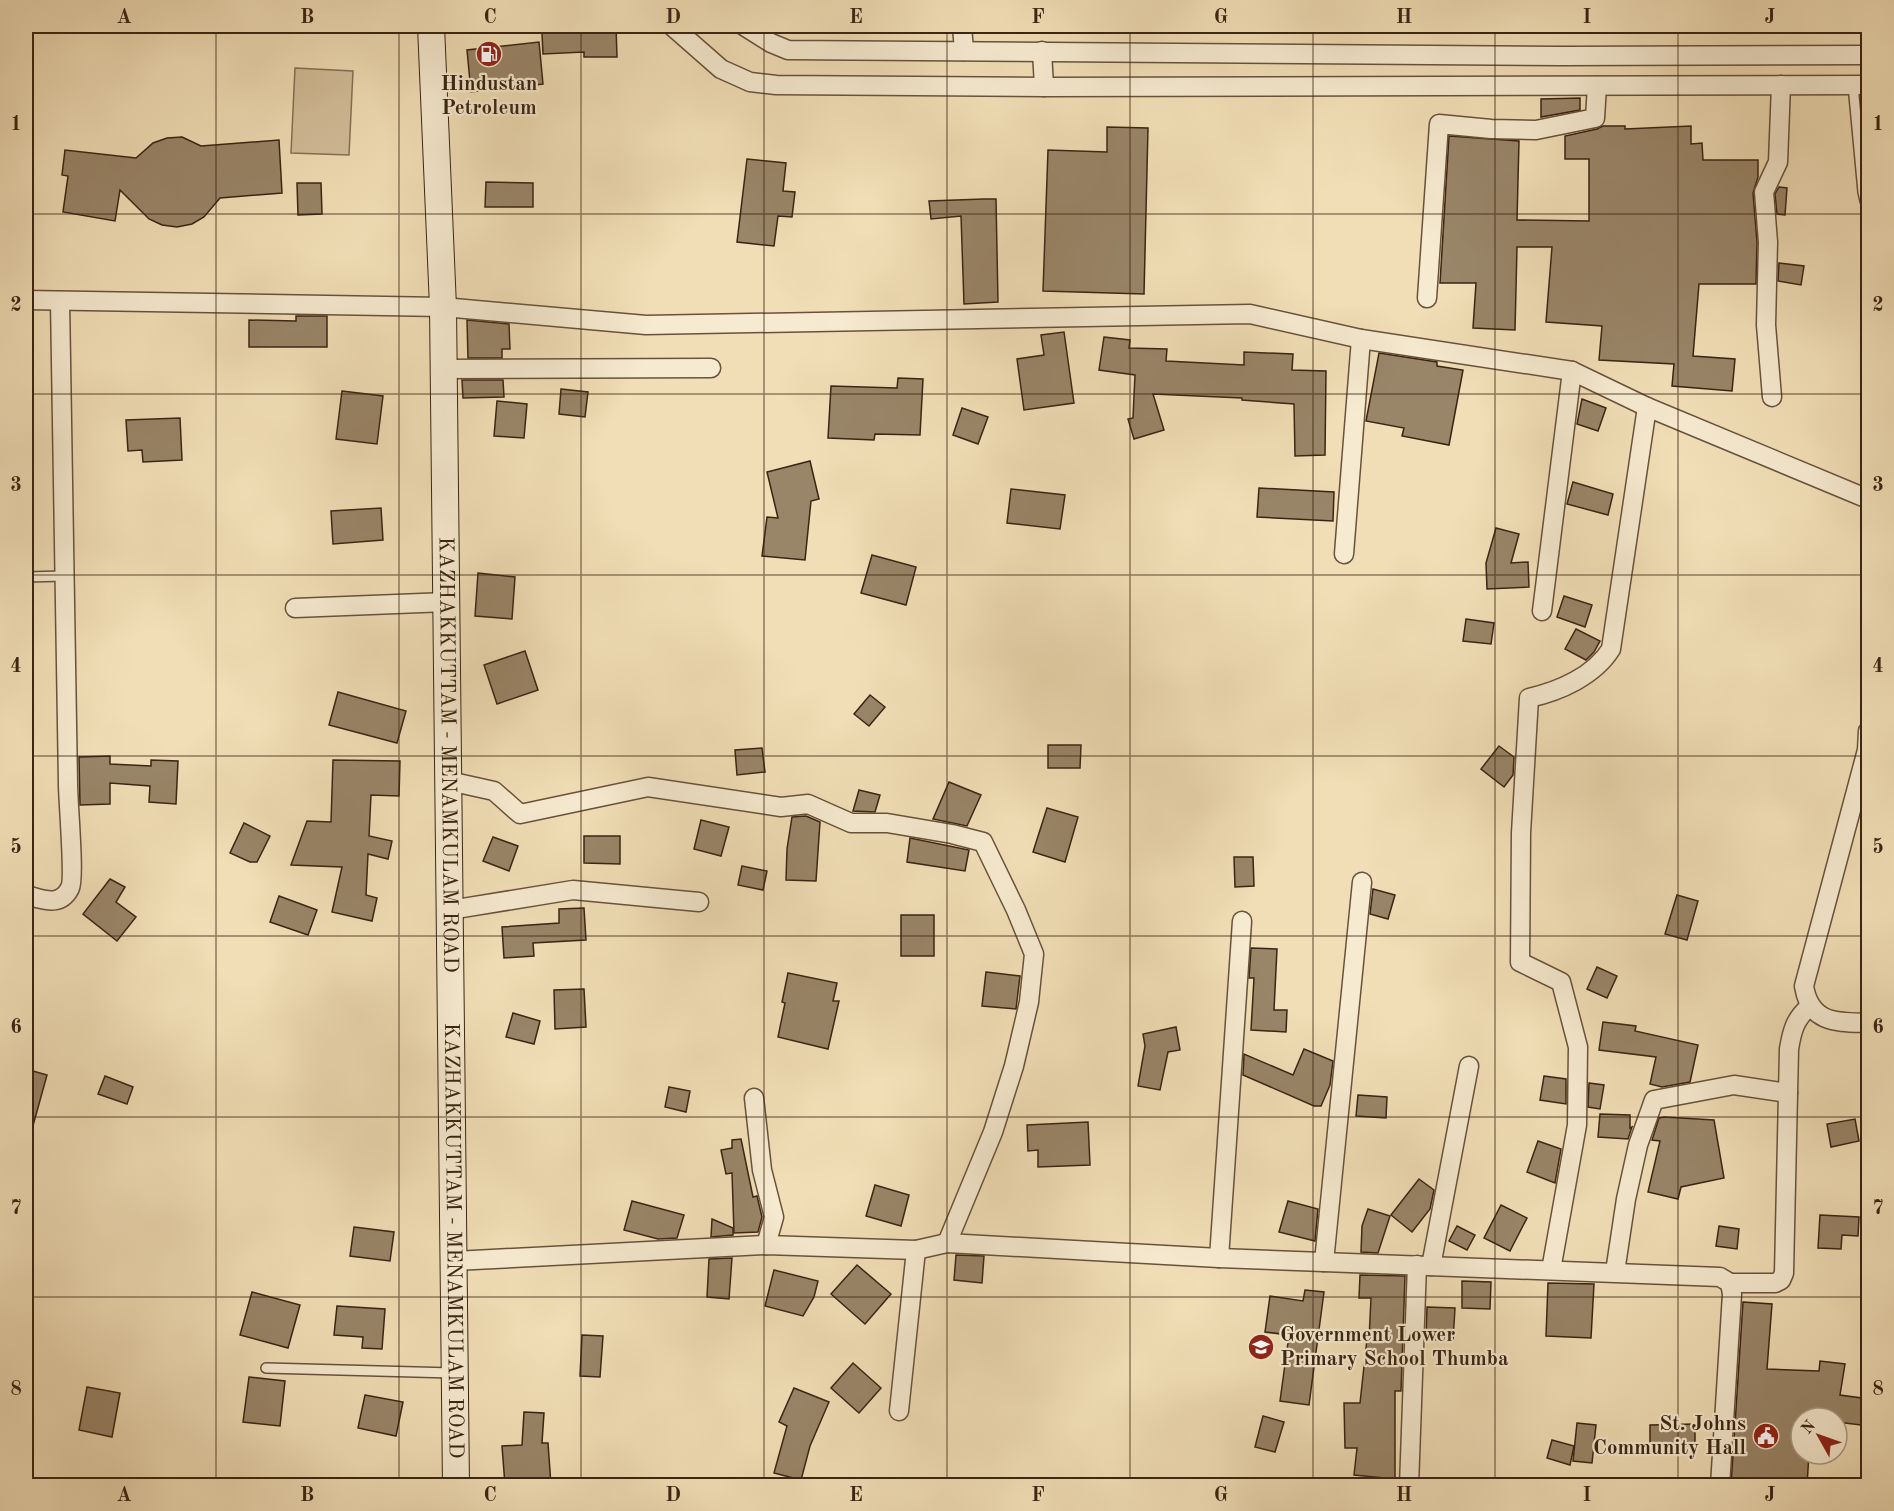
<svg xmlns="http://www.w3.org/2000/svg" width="1894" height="1511" viewBox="0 0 1894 1511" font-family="'Old Standard TT',serif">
<rect width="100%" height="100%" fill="#f1deb6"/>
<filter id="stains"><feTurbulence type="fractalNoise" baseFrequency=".00333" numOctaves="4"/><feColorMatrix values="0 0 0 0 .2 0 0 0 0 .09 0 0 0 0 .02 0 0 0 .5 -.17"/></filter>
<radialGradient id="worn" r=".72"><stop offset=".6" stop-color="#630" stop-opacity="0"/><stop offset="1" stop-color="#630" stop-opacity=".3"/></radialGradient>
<polygon fill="#d2be9a" stroke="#867156" stroke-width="1.5" points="295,68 353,71 349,155 291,153"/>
<g fill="#998568" stroke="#3a2413" stroke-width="1.5">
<polygon points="583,26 616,26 617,57 584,57 584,52 543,54 542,33 584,31"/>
<polygon points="539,42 543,84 471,92 467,50"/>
<polygon points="1580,98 1580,110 1541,117 1541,99"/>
<polygon points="1603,126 1625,126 1625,129 1691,126 1691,144 1702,143 1703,160 1758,160 1758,177 1753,193 1757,242 1756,284 1699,284 1693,356 1735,359 1732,391 1672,386 1674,364 1599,360 1602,326 1546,322 1552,247 1517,247 1515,330 1473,328 1476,283 1440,283 1449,136 1519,141 1517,220 1589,221 1589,159 1565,159 1565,136 1597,129"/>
<polygon points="1107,127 1148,128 1144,294 1043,291 1048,150 1107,152"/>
<polygon points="182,137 201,146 279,140 282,193 220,198 204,217 192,224 177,227 162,225 149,219 120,190 115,221 63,212 68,176 62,175 65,150 136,158 153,143 167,138"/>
<polygon points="747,159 786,163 783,191 795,192 792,217 778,216 774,246 737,242"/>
<polygon points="486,182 533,183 533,207 485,207"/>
<polygon points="297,183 321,183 322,214 298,215"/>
<polygon points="1779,187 1787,188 1785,215 1777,214 1775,194"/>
<polygon points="984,199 996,199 998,302 964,304 961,216 931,219 929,201"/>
<polygon points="1779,263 1804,266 1801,285 1778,281"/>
<polygon points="296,316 327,316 327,347 249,347 249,320 296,321"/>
<polygon points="467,320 509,324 510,349 502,349 502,358 468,358"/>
<polygon points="1064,332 1074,403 1024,410 1017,359 1044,355 1041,335"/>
<polygon points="1104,337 1130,340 1129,348 1167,349 1166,361 1244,365 1244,352 1293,354 1292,370 1326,371 1325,455 1295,456 1294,404 1242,400 1242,398 1153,394 1164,430 1134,439 1128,419 1133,418 1135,375 1099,370"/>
<polygon points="1379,353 1437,362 1437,366 1463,370 1449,445 1402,436 1404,428 1366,421"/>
<polygon points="898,378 923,379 920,435 875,434 874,440 828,438 831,386 897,388"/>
<polygon points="462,380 503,380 504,397 463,398"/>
<polygon points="561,389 588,392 585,417 559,414"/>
<polygon points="342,391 383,396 377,444 336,439"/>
<polygon points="1582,399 1606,408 1598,431 1577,424"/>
<polygon points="497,401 527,404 524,438 494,436"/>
<polygon points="962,408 988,417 978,444 953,435"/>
<polygon points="180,418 182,460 143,462 142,450 128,451 126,420"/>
<polygon points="810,461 819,499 811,501 805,560 762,556 767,517 778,518 767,472"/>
<polygon points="1573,482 1613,494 1608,515 1567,504"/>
<polygon points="1259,488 1334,492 1333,521 1257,517"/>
<polygon points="1011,489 1065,495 1060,529 1007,523"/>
<polygon points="381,508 383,540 333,544 331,511"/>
<polygon points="1496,528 1519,534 1511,563 1528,562 1529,587 1487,589 1486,563"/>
<polygon points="872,555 916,567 906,605 861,593"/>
<polygon points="478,573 515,577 512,619 475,616"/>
<polygon points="1564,596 1592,605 1585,627 1557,617"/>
<polygon points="1466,619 1494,623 1491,644 1463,641"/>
<polygon points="1576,629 1600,641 1594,652 1586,660 1565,649"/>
<polygon points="525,651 538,690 497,704 484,665"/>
<polygon points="338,692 406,711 397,743 329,725"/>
<polygon points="870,695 885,707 869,726 854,714"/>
<polygon points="1048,745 1081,745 1080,768 1048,768"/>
<polygon points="1499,746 1514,757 1513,775 1504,787 1481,769"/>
<polygon points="762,748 765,772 737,775 735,750"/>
<polygon points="110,756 110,764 151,766 151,760 178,761 176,804 149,802 150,786 110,783 110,804 80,805 79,757"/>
<polygon points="333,760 400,761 399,796 371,795 369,836 392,841 388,859 368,854 366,895 377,898 372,921 332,912 342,867 291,865 307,821 331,822"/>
<polygon points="949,782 981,795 967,826 933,819"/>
<polygon points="859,790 880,795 875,812 853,811"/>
<polygon points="1047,808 1078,817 1065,862 1033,852"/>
<polygon points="806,816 820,822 816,881 786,880 787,849 792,817"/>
<polygon points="701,820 729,827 721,856 694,849"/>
<polygon points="244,823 270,836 257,862 250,862 230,853"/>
<polygon points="584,836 620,836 620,864 584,863"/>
<polygon points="493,837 518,846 509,871 483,861"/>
<polygon points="910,838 969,850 965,871 907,862"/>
<polygon points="1234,857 1253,857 1254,886 1235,887"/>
<polygon points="742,866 767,871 763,890 738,885"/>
<polygon points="110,879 125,887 116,902 136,917 117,941 83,914"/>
<polygon points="1373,889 1395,895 1388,919 1370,914"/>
<polygon points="1677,895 1698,901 1687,940 1665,934"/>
<polygon points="279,896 317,910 308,935 270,922"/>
<polygon points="584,908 586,940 533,943 534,956 504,958 502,927 559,923 559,909"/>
<rect x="901" y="915" width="33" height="41"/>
<polygon points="1251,948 1277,949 1274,1010 1287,1010 1286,1032 1251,1030 1254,978 1249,978"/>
<polygon points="1597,967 1617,976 1607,998 1587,989"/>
<polygon points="986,972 1020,976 1016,1009 982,1006"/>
<polygon points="788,973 837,983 833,1001 839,1001 828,1049 778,1037 785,1003 782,1002"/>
<polygon points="584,989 586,1027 555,1029 554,990"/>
<polygon points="513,1013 540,1021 534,1044 506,1037"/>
<polygon points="1603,1022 1636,1026 1635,1031 1698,1045 1690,1082 1662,1087 1650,1084 1656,1057 1599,1050"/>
<polygon points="1176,1027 1180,1050 1168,1052 1160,1090 1138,1086 1145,1046 1143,1034"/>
<polygon points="1304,1049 1333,1061 1330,1085 1321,1106 1314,1106 1243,1075 1244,1054 1293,1075"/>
<polygon points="26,1069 47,1075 31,1133 26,1133"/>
<polygon points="105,1076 133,1087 127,1104 98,1094"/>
<polygon points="1544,1076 1566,1079 1566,1104 1540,1100"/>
<polygon points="1589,1083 1604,1085 1600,1109 1588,1107"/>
<polygon points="669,1087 690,1091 686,1112 665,1107"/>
<polygon points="1358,1095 1387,1097 1386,1118 1356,1116"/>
<polygon points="1600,1114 1630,1115 1630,1128 1632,1127 1628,1139 1598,1137"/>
<polygon points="1664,1117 1714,1120 1724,1178 1681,1187 1678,1199 1648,1192 1660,1141 1652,1140 1659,1118"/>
<polygon points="1855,1119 1859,1141 1831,1147 1827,1124"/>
<polygon points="1088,1122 1090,1165 1038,1167 1038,1150 1028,1151 1027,1125"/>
<polygon points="741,1139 753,1197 757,1196 762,1217 758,1232 734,1233 732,1173 726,1174 721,1150 732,1148 732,1140"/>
<polygon points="1538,1141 1561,1149 1555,1183 1527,1172"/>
<polygon points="1419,1179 1434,1190 1430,1209 1412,1232 1391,1215"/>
<polygon points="875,1185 909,1195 901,1226 866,1216"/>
<polygon points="632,1201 684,1215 677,1238 658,1239 624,1230"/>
<polygon points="1288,1201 1318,1209 1315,1241 1279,1232"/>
<polygon points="1501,1205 1527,1218 1510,1251 1484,1238"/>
<polygon points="1368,1209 1390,1216 1378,1253 1361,1252 1362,1226"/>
<polygon points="1820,1215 1859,1217 1858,1236 1842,1235 1841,1249 1818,1248"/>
<polygon points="712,1219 733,1228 733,1235 711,1237"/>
<polygon points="1457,1226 1475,1235 1467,1250 1449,1241"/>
<polygon points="1719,1226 1739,1229 1737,1249 1716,1246"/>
<polygon points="354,1227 394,1232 390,1261 350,1256"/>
<polygon points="956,1255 984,1256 982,1283 954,1280"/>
<polygon points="732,1258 729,1299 707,1297 709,1259"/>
<polygon points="857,1265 891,1294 865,1324 831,1294"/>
<polygon points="774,1270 818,1281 814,1297 803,1316 765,1306"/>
<polygon points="1360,1275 1405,1276 1401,1391 1395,1391 1395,1479 1354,1475 1357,1448 1345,1448 1344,1403 1360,1403 1367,1339 1369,1339 1371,1298 1359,1298"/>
<polygon points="1462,1281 1491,1282 1490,1309 1462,1308"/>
<polygon points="1548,1283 1594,1284 1591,1338 1546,1336"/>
<polygon points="1305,1290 1324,1292 1309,1405 1280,1401 1289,1335 1265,1332 1270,1296 1303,1301"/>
<polygon points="252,1292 300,1305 288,1348 240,1335"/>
<polygon points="1743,1302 1772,1304 1767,1369 1819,1371 1820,1361 1845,1364 1840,1395 1869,1399 1869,1426 1837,1422 1837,1418 1801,1418 1801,1454 1809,1454 1807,1485 1731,1485"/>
<polygon points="337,1306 385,1309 382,1349 362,1348 363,1337 334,1335"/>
<polygon points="1427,1307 1455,1308 1453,1341 1426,1339"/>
<polygon points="582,1335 603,1336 600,1377 580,1376"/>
<polygon points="853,1363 881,1388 859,1413 831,1388"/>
<polygon points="249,1377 285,1381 280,1426 243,1422"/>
<polygon points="87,1387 120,1393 112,1437 79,1430"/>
<polygon points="794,1388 829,1402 810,1446 801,1480 774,1473 787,1426 779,1422"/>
<polygon points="365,1395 403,1402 396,1436 358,1428"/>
<polygon points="524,1412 544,1413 542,1443 548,1443 551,1485 505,1485 502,1446 522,1445"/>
<polygon points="1263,1416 1284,1422 1275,1452 1255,1447"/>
<polygon points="1577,1423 1596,1425 1592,1463 1573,1461"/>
<polygon points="1695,1424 1695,1446 1650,1447 1650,1425"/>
<polygon points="1552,1440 1574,1446 1570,1465 1547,1458"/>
</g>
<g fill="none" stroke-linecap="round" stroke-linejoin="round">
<g stroke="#68523c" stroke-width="12">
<g id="lane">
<polyline points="1853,85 1863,192 1865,201 1868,206"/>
<polyline points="26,577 63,576"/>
<polyline points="266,1368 453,1373"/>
</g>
</g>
<g stroke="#68523c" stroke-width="21">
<g id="street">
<polyline points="672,26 721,69 750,82 776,85 1044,87 1868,85"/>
<polyline points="744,26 771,43 788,50 1562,56 1868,55"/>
<polyline points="962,26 964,51"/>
<polyline points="1042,51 1044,87"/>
<polyline points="1427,298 1439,124 1491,129 1536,130 1595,118 1597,86"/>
<polyline points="26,300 443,307 646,325 1250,314 1361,339 1572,371 1647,407 1868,499"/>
<polyline points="444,369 711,368"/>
<polyline points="1772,397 1766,325 1768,242 1764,192 1778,162 1781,85"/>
<polyline points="1344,554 1361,339"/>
<polyline points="295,608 447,602"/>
<polyline points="1542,611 1572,371"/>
<path d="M 1868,731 L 1867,750 L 1804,986 C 1810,1024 1837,1022 1868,1023"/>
<polyline points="449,781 494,791 520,814 648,787 781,807 808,804 851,823 887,823 952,834 983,842 1016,910 1034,954 1029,1002 1014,1066 993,1132 947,1243"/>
<path d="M 26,895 C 42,899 60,908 70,888 C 75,878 68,802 68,784 C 64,623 62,462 60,301"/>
<polyline points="450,910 573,890 699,902"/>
<polyline points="754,1098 762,1170 774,1217 766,1245"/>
<polyline points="1219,1258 1242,921"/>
<polyline points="454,1261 766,1245 916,1250 947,1243 1219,1258 1720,1277 1730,1283 1732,1294 1720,1486"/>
<polyline points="1324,1262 1362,882"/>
<polyline points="1431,1266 1469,1066"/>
<path d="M 1551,1270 L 1577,1125 L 1578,1047 L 1561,982 L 1520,962 L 1521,833 L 1529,698 C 1560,691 1594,676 1611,649 L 1647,407"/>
<polyline points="1615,1272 1626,1199 1638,1145 1654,1100 1734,1085 1788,1093"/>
<path d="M 1730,1283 L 1775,1283 L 1781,1280 L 1784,1273 L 1789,1049 C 1792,1031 1795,1019 1809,1007"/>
<polyline points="899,1411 916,1250"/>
<polyline points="1409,1486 1417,1265"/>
</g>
</g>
<g stroke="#3a2413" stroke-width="28">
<g id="secondary">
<path id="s1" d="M 431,26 L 443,307 L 456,1486"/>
</g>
</g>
<use href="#lane" stroke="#f6ead0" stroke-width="9"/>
<use href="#street" stroke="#f6ead0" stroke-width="18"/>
<use href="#secondary" stroke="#f6ead0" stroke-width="26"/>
</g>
<path fill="none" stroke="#3a2413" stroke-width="1.5" stroke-opacity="0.55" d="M 216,26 L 216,1486M 399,26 L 399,1486M 581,26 L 581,1486M 764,26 L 764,1486M 947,26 L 947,1486M 1130,26 L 1130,1486M 1313,26 L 1313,1486M 1495,26 L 1495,1486M 1678,26 L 1678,1486M 26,214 L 1868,214M 26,394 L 1868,394M 26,575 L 1868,575M 26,756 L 1868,756M 26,936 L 1868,936M 26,1117 L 1868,1117M 26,1297 L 1868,1297"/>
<defs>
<g id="fuel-disc" transform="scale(1.35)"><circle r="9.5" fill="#8f2418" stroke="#f6ead0"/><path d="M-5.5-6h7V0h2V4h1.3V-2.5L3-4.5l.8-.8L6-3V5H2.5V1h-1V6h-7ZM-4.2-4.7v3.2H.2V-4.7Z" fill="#fff"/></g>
<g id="school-disc" transform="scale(1.35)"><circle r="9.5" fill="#8f2418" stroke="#f6ead0"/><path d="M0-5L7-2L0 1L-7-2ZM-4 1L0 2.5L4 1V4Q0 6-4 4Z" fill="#fff"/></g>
<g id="civic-disc" transform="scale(1.35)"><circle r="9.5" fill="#8f2418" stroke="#f6ead0"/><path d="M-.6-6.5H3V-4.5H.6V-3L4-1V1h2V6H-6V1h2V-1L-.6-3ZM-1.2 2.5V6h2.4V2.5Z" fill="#fff"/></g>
</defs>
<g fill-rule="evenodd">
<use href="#fuel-disc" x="489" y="54"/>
<use href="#school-disc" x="1261" y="1347"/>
<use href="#civic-disc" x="1766" y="1436"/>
</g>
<g text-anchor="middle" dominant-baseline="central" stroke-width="4.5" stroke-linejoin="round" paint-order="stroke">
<g font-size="21" font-weight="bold" fill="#3a2413" stroke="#f6ead0">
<text x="489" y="84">Hindustan<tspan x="489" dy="24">Petroleum</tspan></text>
<text x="1280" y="1335" text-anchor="start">Government Lower<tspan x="1280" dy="24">Primary School Thumba</tspan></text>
<text x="1746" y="1424" text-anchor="end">St. Johns<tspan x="1746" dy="24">Community Hall</tspan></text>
</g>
<g font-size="21" fill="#3a2413" stroke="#f6ead0">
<text stroke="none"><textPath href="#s1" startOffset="729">KAZHAKKUTTAM - MENAMKULAM ROAD</textPath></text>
<text stroke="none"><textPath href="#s1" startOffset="1215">KAZHAKKUTTAM - MENAMKULAM ROAD</textPath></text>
</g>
</g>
<rect width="1894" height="1511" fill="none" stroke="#f1deb6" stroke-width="66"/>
<g transform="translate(1819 1436) rotate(310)"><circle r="28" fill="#f6ead0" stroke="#ab9b84" stroke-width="1.5"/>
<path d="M0-4.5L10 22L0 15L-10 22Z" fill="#8f2418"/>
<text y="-9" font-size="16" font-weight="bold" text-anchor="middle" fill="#3a2413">N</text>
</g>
<rect x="33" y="33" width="1828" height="1445" fill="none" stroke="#3a2413" stroke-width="2"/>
<g font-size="20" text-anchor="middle" font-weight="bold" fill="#3a2413">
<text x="124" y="23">A</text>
<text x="307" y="23">B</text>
<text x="490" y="23">C</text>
<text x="673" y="23">D</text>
<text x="856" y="23">E</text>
<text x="1038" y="23">F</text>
<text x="1221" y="23">G</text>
<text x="1404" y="23">H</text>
<text x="1587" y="23">I</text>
<text x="1770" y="23">J</text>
<text x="16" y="130">1</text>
<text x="1878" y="130">1</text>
<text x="16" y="311">2</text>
<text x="1878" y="311">2</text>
<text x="16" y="491">3</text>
<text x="1878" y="491">3</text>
<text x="16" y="672">4</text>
<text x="1878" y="672">4</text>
<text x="16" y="853">5</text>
<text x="1878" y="853">5</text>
<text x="16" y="1033">6</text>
<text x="1878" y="1033">6</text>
<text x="16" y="1214">7</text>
<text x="1878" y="1214">7</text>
<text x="16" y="1395">8</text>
<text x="1878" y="1395">8</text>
<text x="124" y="1501">A</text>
<text x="307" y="1501">B</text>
<text x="490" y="1501">C</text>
<text x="673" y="1501">D</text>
<text x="856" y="1501">E</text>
<text x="1038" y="1501">F</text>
<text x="1221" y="1501">G</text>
<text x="1404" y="1501">H</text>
<text x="1587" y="1501">I</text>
<text x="1770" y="1501">J</text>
</g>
<rect width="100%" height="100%" filter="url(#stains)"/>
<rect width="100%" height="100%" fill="url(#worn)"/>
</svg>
